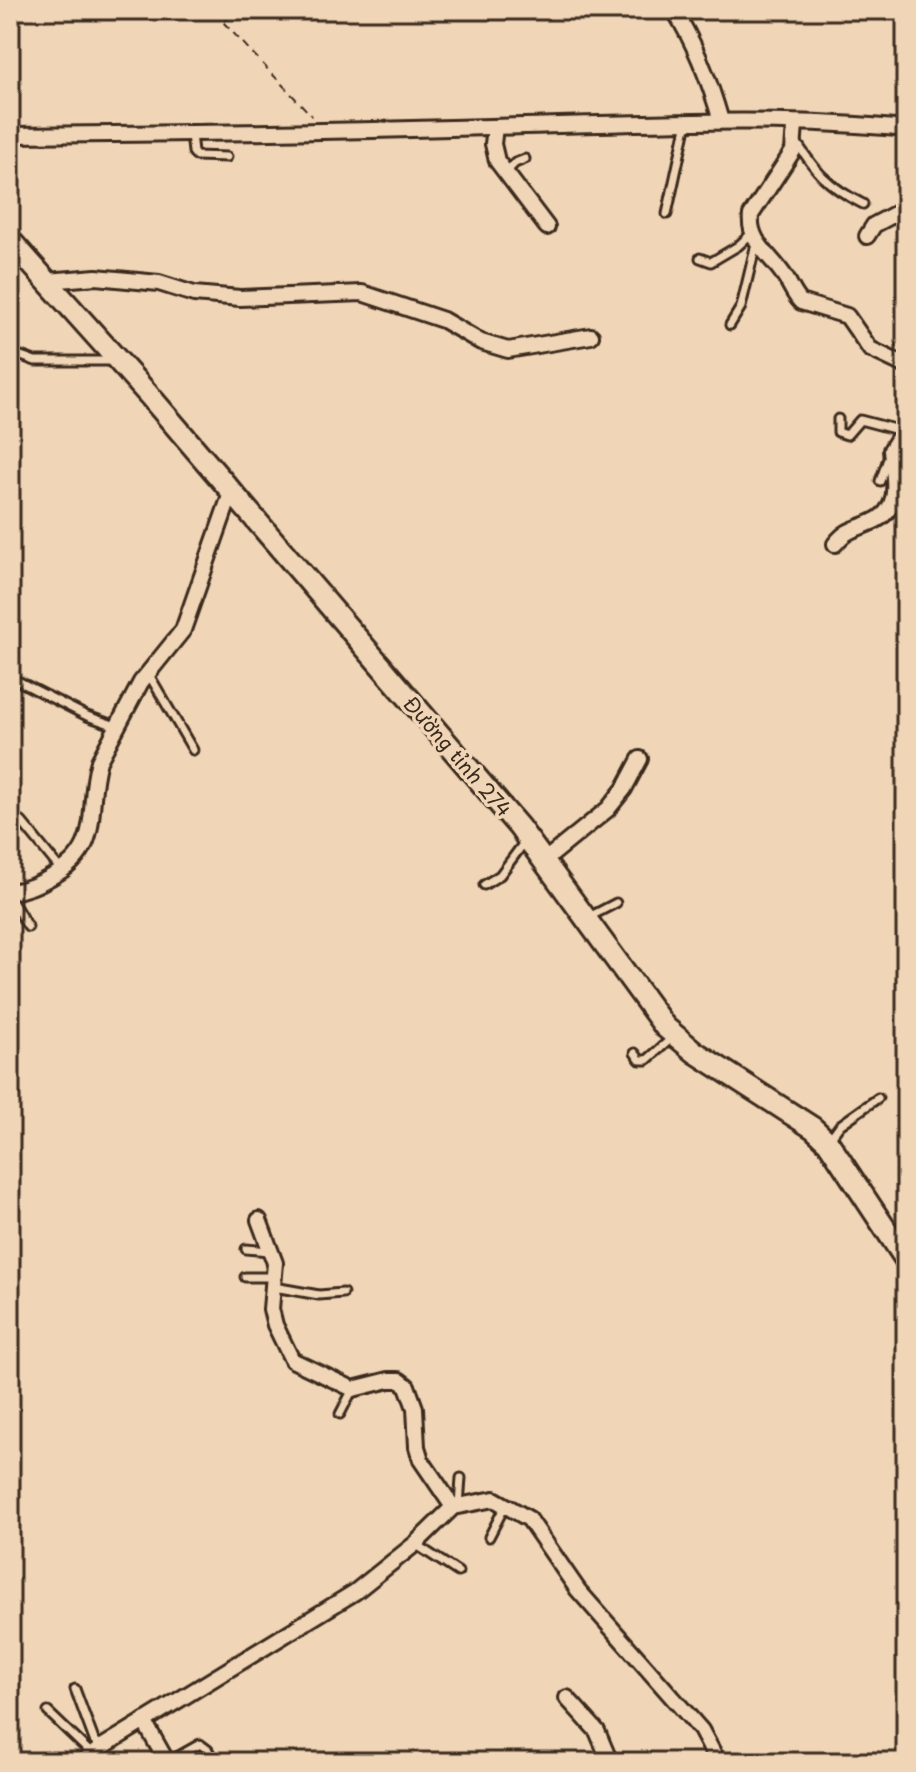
<svg xmlns="http://www.w3.org/2000/svg" width="916" height="1772" viewBox="0 0 916 1772" font-family="'Playpen Sans',sans-serif">
<rect width="100%" height="100%" fill="#f0d5b7"/>
<filter id="ink" filterUnits="userSpaceOnUse"><feTurbulence type="fractalNoise" baseFrequency=".0125" numOctaves="2"/><feDisplacementMap in="SourceGraphic" scale="16" xChannelSelector="R" yChannelSelector="G"/><feConvolveMatrix kernelMatrix="1 2 1 2 8 2 1 2 1" color-interpolation-filters="sRGB"/></filter>
<g filter="url(#ink)">
<g fill="none" stroke-linecap="round" stroke-linejoin="round">
<g stroke="#3b2a1e" stroke-width="13">
<g id="lane">
<polyline points="191,134 193,152 196,156 227,157"/>
<path d="M 795,140 C 816,172 827,186 863,204"/>
<polyline points="506,172 515,163 525,159"/>
<polyline points="667,214 687,122"/>
<polyline points="700,258 711,262 738,246 752,233"/>
<polyline points="730,325 741,307 756,244"/>
<polyline points="10,352 35,361 112,361"/>
<polyline points="838,419 838,432 847,435 860,420 902,431"/>
<polyline points="894,461 906,471"/>
<polyline points="880,481 889,456"/>
<polyline points="148,673 193,750"/>
<polyline points="20,682 87,716 116,726"/>
<polyline points="22,822 61,870"/>
<polyline points="484,885 500,875 526,840"/>
<polyline points="10,898 28,927"/>
<polyline points="589,917 616,903"/>
<polyline points="635,1053 640,1060 647,1060 673,1037"/>
<polyline points="829,1140 840,1125 878,1098"/>
<polyline points="246,1249 269,1251"/>
<polyline points="245,1277 273,1277"/>
<polyline points="274,1287 319,1295 343,1293"/>
<polyline points="340,1414 353,1389"/>
<polyline points="459,1505 461,1478"/>
<polyline points="489,1537 505,1506"/>
<polyline points="415,1544 458,1572"/>
<polyline points="75,1689 94,1740 102,1747"/>
<polyline points="48,1712 93,1755"/>
<polyline points="168,1762 200,1744 208,1750 214,1762"/>
</g>
</g>
<g stroke="#3b2a1e" stroke-width="20">
<g id="street">
<path d="M 674,10 C 696,45 710,82 721,121"/>
<path d="M 795,124 L 793,151 L 751,215 C 748,241 770,255 783,274 C 790,283 793,294 801,302 L 847,316 L 870,349 L 906,366"/>
<polyline points="495,127 493,144 497,161 547,227"/>
<path d="M 10,135 C 182,134 353,131 525,126 C 651,123 780,116 906,129"/>
<polyline points="867,236 874,225 906,208"/>
<polyline points="47,281 96,277 159,283 194,294 240,298 362,293 443,320 481,342 508,350 591,336"/>
<path d="M 835,544 C 848,528 855,530 872,522 C 904,509 893,475 891,450 L 906,426"/>
<polyline points="544,861 608,809 624,789 640,759"/>
<path d="M 10,892 C 26,890 37,885 51,877 C 105,849 85,809 99,761 L 141,682 L 183,630 L 231,493"/>
<polyline points="259,1220 275,1263 271,1309 275,1325 292,1360 353,1389 389,1380 399,1380 407,1386 415,1408 417,1447 421,1460 453,1507"/>
<polyline points="567,1698 597,1731 610,1762"/>
<polyline points="144,1721 167,1762"/>
<polyline points="83,1762 102,1747 355,1592 415,1544 453,1507 494,1499 529,1519 578,1590 701,1730 718,1762"/>
</g>
</g>
<g stroke="#3b2a1e" stroke-width="26">
<polyline id="secondary" points="10,240 148,394 519,827 665,1027 695,1052 813,1128 828,1142 906,1260"/>
</g>
<g stroke="#3b2a1e" stroke-width="2" stroke-dasharray="8 6" stroke-linecap="butt">
<polyline points="218,10 223,22 312,116"/>
<polyline points="224,21 241,10"/>
</g>
<use href="#lane" stroke="#f0d5b7" stroke-width="7"/>
<use href="#street" stroke="#f0d5b7" stroke-width="14"/>
<use href="#secondary" stroke="#f0d5b7" stroke-width="20"/>
</g>
</g>
<g text-anchor="middle" dominant-baseline="central" stroke-width="7" stroke-linejoin="round" paint-order="stroke">
<g font-size="20" fill="#3b2a1e" stroke="#f0d5b7">
<text transform="translate(458 756) rotate(49)">Đường tỉnh 274</text>
</g>
</g>
<rect width="916" height="1772" fill="none" stroke="#f0d5b7" stroke-width="40"/>
<rect x="20" y="20" width="876" height="1732" fill="none" stroke="#3b2a1e" stroke-width="3" filter="url(#ink)"/>
</svg>
